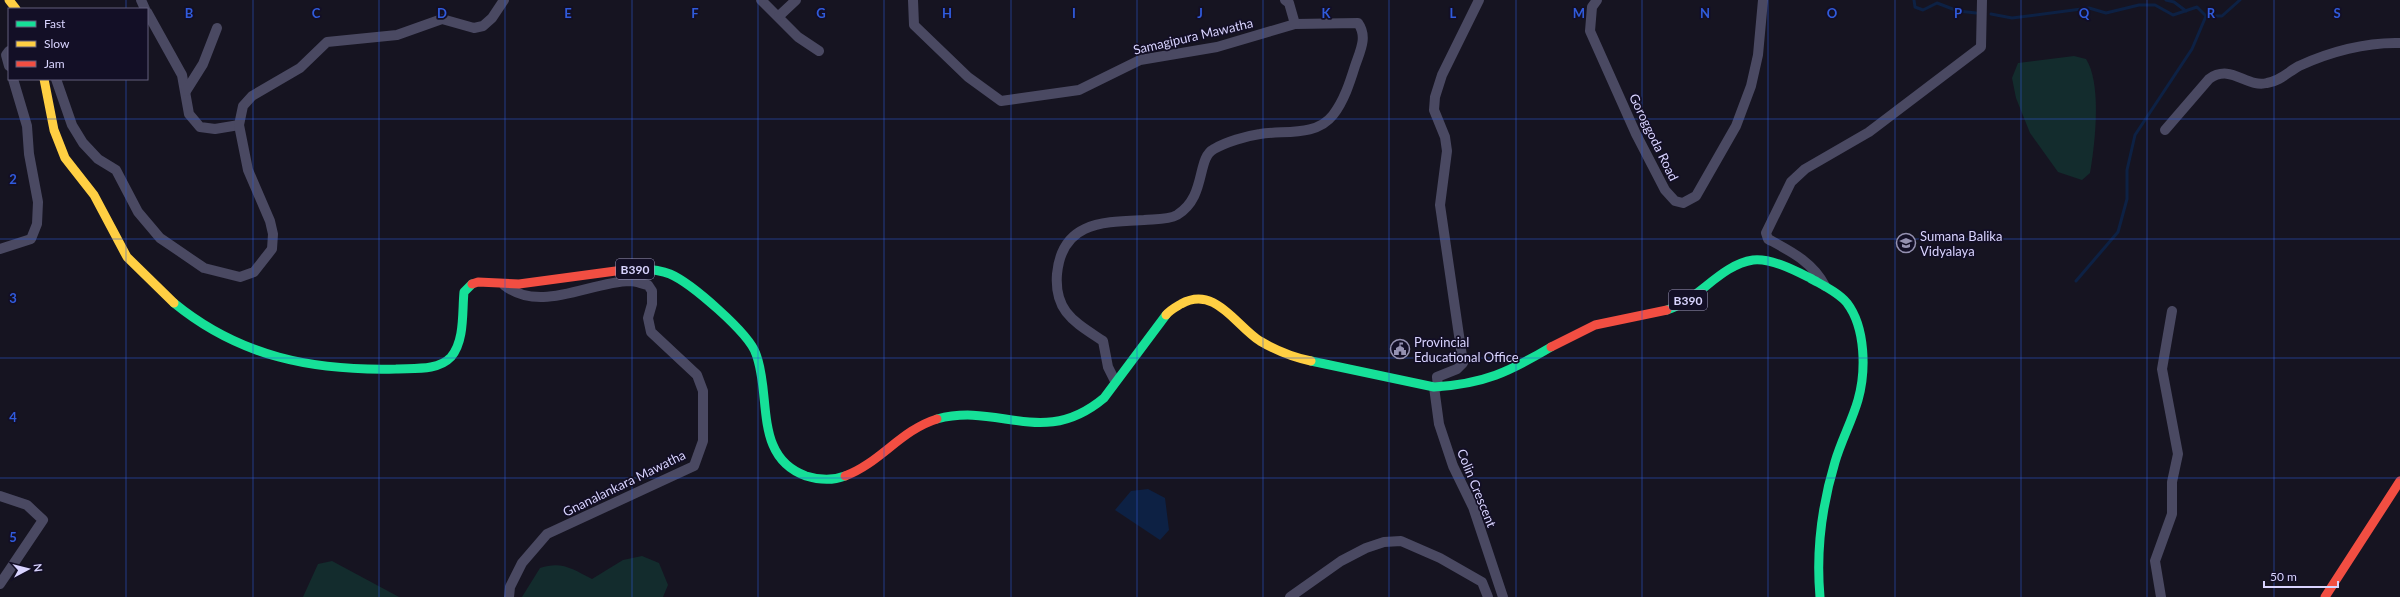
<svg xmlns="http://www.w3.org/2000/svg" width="2400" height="597" viewBox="0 0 2400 597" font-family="Lato,sans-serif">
<rect width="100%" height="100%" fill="#161421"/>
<g fill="#132c2d">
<path d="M 2074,56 L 2086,59 C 2102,84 2095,144 2090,173 L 2082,180 L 2058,172 L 2030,133 L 2016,98 L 2012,78 L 2018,63 Z"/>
<path d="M 642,556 L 659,563 L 668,585 L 663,597 L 522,597 L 540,568 C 562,561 572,569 592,579 L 623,560 Z"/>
<polygon points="332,561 399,597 303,597 318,564"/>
</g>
<polygon fill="#0d2144" points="1148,489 1165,498 1169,530 1160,540 1115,510 1131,491"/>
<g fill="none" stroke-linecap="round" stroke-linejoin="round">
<g stroke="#0d2144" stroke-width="3">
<polyline points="1914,0 1915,7 1923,10 1937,3 1958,11 1976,13"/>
<polyline points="2166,0 2174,2 2186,11"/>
<polyline points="1991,14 2012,18 2089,8 2106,13 2139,5 2155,5 2173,15 2197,7 2206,16 2222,16 2240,0"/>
<polyline points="2076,281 2118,232 2127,199 2127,170 2135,135 2192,49 2206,16"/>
</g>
<g stroke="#4a4962" stroke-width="10">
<polyline points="141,0 145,9"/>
<polyline points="761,0 798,37 819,51"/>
<path d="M 913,0 L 914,25 L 968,77 L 1001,101 L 1079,90 L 1140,60 L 1217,47 L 1295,24 L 1358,23 C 1368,37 1360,51 1355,66 C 1350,82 1344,101 1333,115 C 1316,137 1284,130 1260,134 C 1246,136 1226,142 1214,149 C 1196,158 1207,197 1177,215 C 1168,220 1154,219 1144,220 C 1101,222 1062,222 1057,274 C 1054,312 1075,322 1103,341 L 1108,367 L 1115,381"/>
<polyline points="1285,0 1289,3 1295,24"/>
<polyline points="1597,0 1592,7 1590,31 1636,134 1665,190 1675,201 1683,203 1696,196 1736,126 1751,86 1758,55 1763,0"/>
<polyline points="147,12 182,75 189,114 200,127 215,129 239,125"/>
<polyline points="779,16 796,0"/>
<polyline points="9,51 6,55 9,66"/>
<polyline points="56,79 72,125 83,143 98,159 116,170 138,212 160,238 204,268 240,277 254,272 272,249 273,234 270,221 248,170 239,125 243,106 252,96 300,68 327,42 397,35 442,19 474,28 483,26 492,18 504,0"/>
<polyline points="186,91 203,64 217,28"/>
<path d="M 2165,130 L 2209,79 C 2231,63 2246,88 2267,83 C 2280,81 2288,72 2299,66 C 2329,52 2366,42 2400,43"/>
<polyline points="0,249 31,239 37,224 38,202 29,154 27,126 13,79"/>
<path d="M 504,285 C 540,314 589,282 630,281 C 636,281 642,284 648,285 L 652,291 L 652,304 L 648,318 L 651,332 L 697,375 L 703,391 L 703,441 L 694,466 L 547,534 L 522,563 L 510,587 L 509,597"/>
<path d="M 1825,286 C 1813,262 1790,251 1768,239 L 1766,233 L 1791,182 L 1805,169 L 1869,132 L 1981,47 L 1982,0"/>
<polyline points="1434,387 1439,424 1453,466 1473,507 1503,597"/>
<polyline points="1438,387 1437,377 1457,369 1463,363 1440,205 1447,151 1445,137 1434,110 1435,97 1442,75 1479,0"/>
<polyline points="0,496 27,505 43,520 0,584"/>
<polyline points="1290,597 1341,561 1366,548 1384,542 1401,541 1440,558 1482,582 1488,597"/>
<polyline points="2161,597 2155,561 2172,514 2172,482 2178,454 2162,369 2172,311"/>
</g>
<g stroke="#16e098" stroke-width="9">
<path d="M 638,268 C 649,269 660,270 670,274 C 691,283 749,333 756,354 C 772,396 753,457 806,476 C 819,480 832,481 845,476"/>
<path d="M 174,303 C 240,357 313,371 396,369 C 414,368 438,371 451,357 C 465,341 462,311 464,292 L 472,284"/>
<path d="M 1667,310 C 1699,300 1720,265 1753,260 C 1771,258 1794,270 1810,278 C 1822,285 1838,292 1847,303 C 1866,328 1866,372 1858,400 C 1852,421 1841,441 1835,462 C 1822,505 1816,552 1820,597"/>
<path d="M 1311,361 L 1434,387 C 1484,384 1509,372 1551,347"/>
<path d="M 937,419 C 1000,402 1043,449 1104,398 L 1166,315"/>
</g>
<g stroke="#ffcf43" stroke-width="9">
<polyline points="9,0 16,9"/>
<polyline points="44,79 54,130 65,158 94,195 127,257 174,303"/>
<path d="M 1166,315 C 1170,310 1176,307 1181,304 C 1215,285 1235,325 1260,341 C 1277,351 1292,357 1311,361"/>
</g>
<g stroke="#f24e42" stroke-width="9">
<polyline points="472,284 478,282 519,284 638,268"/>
<polyline points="1551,347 1595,325 1667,310"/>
<path d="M 845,476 C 880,463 901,430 937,419"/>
<polyline points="2325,597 2400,481"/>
</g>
</g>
<path fill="none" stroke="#305bdc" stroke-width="1" stroke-opacity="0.55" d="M 126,0 L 126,9M 253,0 L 253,597M 379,0 L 379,597M 505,0 L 505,597M 632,0 L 632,597M 758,0 L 758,597M 884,0 L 884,597M 1011,0 L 1011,597M 1137,0 L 1137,597M 1263,0 L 1263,597M 1389,0 L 1389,597M 1516,0 L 1516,597M 1642,0 L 1642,597M 1768,0 L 1768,597M 1895,0 L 1895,597M 2021,0 L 2021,597M 2147,0 L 2147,597M 2274,0 L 2274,597M 126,79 L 126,597M 0,119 L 2400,119M 0,239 L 2400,239M 0,358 L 2400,358M 0,478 L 2400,478"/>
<defs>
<g id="school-ring" transform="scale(1)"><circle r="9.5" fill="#130f26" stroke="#9591b1" stroke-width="1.5"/><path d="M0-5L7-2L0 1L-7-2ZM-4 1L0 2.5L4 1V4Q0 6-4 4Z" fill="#9591b1"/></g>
<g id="civic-ring" transform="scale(1)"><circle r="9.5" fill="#130f26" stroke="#9591b1" stroke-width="1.5"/><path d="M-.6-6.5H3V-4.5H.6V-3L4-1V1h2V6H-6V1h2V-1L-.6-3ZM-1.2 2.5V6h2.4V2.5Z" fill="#9591b1"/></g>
</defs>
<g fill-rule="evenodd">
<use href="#school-ring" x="1906" y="243"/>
<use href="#civic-ring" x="1400" y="349"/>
</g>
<g text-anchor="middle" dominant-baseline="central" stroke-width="3.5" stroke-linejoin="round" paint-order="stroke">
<g fill="#130f26" stroke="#9e99be" stroke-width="1">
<rect x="616" y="259" width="38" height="20" rx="3"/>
<rect x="1669" y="290" width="38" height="20" rx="3"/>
</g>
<g font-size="12" font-weight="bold" fill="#d9d4ff">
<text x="635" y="269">B390</text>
<text x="1688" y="300">B390</text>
</g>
<g font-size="13" fill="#d9d4ff" stroke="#130f26">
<text transform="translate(1193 36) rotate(-13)">Samagipura Mawatha</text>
<text transform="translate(1654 137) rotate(64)">Goroggoda Road</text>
<text transform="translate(624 483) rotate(-26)">Gnanalankara Mawatha</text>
<text transform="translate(1477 488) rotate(68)">Colin Crescent</text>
</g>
<g font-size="13" fill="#d9d4ff" stroke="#130f26" text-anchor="start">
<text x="1920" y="236">Sumana Balika<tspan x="1920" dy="15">Vidyalaya</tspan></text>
<text x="1414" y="342">Provincial<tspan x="1414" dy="15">Educational Office</tspan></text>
</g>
</g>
<g font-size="13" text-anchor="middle" font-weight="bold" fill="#305bdc" stroke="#130f26" stroke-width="3.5" stroke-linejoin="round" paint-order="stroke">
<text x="189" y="18">B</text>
<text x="316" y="18">C</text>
<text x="442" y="18">D</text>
<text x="568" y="18">E</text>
<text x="695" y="18">F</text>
<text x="821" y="18">G</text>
<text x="947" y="18">H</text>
<text x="1074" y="18">I</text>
<text x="1200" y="18">J</text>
<text x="1326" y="18">K</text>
<text x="1453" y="18">L</text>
<text x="1579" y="18">M</text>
<text x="1705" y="18">N</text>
<text x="1832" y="18">O</text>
<text x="1958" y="18">P</text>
<text x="2084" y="18">Q</text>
<text x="2211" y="18">R</text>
<text x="2337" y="18">S</text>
<text x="13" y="184">2</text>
<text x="13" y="303">3</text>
<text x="13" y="422">4</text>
<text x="13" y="542">5</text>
</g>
<rect x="8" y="8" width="140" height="72" fill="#130f26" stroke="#625e7d"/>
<rect x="16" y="21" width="20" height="6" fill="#16e098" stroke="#625e7d"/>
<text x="44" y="28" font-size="12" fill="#d9d4ff">Fast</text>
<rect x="16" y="41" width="20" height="6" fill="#ffcf43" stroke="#625e7d"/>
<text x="44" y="48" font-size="12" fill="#d9d4ff">Slow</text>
<rect x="16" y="61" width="20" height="6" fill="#f24e42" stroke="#625e7d"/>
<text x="44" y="68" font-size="12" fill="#d9d4ff">Jam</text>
<g transform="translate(28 569) rotate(83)" stroke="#130f26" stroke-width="3" paint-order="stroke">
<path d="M0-3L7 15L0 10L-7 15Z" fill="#d9d4ff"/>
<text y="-6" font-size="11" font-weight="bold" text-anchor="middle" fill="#d9d4ff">N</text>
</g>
<path d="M2264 581v6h74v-6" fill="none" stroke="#d9d4ff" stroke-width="2"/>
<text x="2270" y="581" font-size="12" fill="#d9d4ff" stroke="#130f26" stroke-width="3" paint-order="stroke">50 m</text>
</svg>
